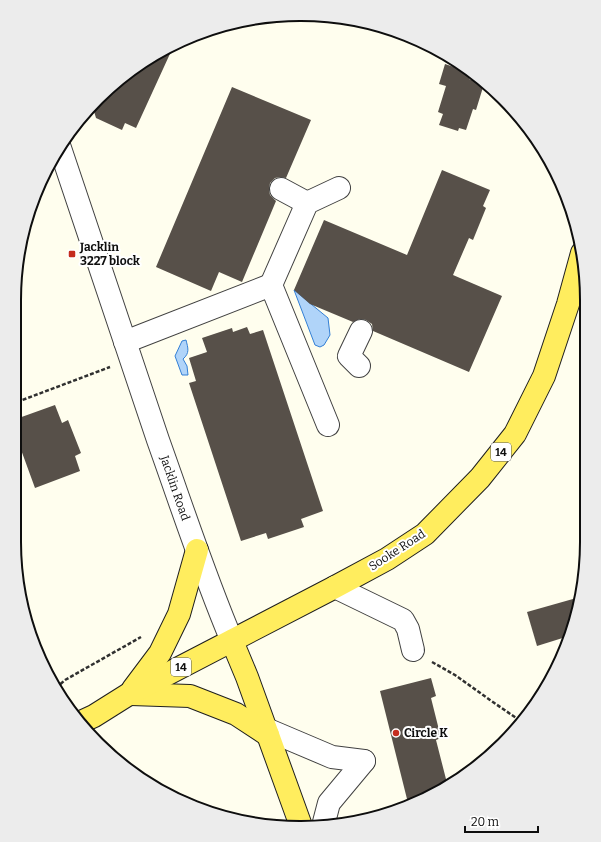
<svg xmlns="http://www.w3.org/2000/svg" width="601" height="842" viewBox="0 0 601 842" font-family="Bitter,serif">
<rect width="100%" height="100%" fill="#fffeee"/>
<g fill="#b0d4f9" stroke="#337fd5">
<polygon points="294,290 328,318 330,335 324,345 320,347 315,345"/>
<path d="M 186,340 C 188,348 190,353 183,359 L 187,366 L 188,375 L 182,375 L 175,356 L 182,341 Z"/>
</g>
<g fill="#575049">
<polygon points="174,45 136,128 125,123 122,130 96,118 93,108 112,85 157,52"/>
<polygon points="445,64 472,73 469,79 484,84 476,110 473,109 466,130 459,128 458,131 439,125 443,114 438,112 446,86 439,84"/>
<polygon points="232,87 311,120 286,178 280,177 275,178 270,183 269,190 270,195 276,201 242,282 219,272 211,291 156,267"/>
<polygon points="442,170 490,190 483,206 486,208 473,240 469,238 453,275 502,296 469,372 373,331 372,324 366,320 360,319 353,322 310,304 294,290 324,220 407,255"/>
<polygon points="247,327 250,334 263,330 323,511 301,519 304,527 268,539 266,533 241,541 189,383 196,381 189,358 207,352 202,338 232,328 233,332"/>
<polygon points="55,405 62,423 68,420 81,453 75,456 80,471 35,488 16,436 16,419"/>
<polygon points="580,597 577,615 569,636 537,646 527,612"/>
<polygon points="431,678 436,696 431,698 441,738 436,740 447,783 409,807 380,691"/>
</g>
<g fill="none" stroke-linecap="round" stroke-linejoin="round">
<g stroke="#414141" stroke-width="24">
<g id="minor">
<path d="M 60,148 C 93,245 125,343 158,440 C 182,507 204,575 232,641"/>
<polyline points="281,189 307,203"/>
<polyline points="271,285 307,203 339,188"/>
<polyline points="125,342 271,285 328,425"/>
<polyline points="359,366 349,356 361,331"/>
<polyline points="335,587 403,620 408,629 413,650"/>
<polyline points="266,729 332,757 364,761"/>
<polyline points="323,826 329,803 364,761"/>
</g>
</g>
<g stroke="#1f1f1f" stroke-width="24">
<g id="major">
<polyline points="232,641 247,677 301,826"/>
<polyline points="133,689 160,653 179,614 197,550"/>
<polyline points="131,694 190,696 236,714 268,735"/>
<polyline points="81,722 94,716 129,694 335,587 387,559 425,534 480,478 515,434 544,376 568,304 582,253"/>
</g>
</g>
<g stroke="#303030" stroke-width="2.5" stroke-dasharray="4 2" stroke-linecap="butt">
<polyline points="17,402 110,367"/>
<polyline points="432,662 455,675 490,700 522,722"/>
<polyline points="56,688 65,680 141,637"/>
</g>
<use href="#minor" stroke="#fff" stroke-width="22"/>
<use href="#major" stroke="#ffed5e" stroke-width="22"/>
</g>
<g fill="#c52c1e" stroke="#fff" stroke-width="1.5">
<rect x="68" y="250" width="8" height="8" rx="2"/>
<circle cx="396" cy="733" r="4"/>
</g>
<g text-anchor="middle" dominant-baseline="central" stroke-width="4" stroke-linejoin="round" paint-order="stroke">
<g fill="#fff" stroke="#565656" stroke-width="1">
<rect x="491" y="443" width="20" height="18" rx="3"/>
<rect x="171" y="658" width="20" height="18" rx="3"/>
</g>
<g font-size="11" font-weight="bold" fill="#0e0e0e">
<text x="501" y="452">14</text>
<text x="181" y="667">14</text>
</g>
<g font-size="12" font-weight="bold" fill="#0e0e0e" stroke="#fff" text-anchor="start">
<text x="80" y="247">Jacklin<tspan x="80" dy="14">3227 block</tspan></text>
<text x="404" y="733">Circle K</text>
</g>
<g font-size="12" fill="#0e0e0e" stroke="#fff">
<text transform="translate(175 488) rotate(71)">Jacklin Road</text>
<text transform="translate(397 550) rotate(-33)">Sooke Road</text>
</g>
</g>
<path d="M0 0H601V842H0ZM300 21H301A279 279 0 0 1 580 300V542A279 279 0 0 1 301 821H300A279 279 0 0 1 21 542V300A279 279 0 0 1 300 21Z" fill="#ececec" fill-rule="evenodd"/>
<path fill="none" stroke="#0e0e0e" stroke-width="2" d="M300 21H301A279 279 0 0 1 580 300V542A279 279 0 0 1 301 821H300A279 279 0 0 1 21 542V300A279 279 0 0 1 300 21Z"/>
<path d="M465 826v6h73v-6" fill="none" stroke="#0e0e0e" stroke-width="2"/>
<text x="471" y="826" font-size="12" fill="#0e0e0e" stroke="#ffffff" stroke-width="3" paint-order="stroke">20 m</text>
</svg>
